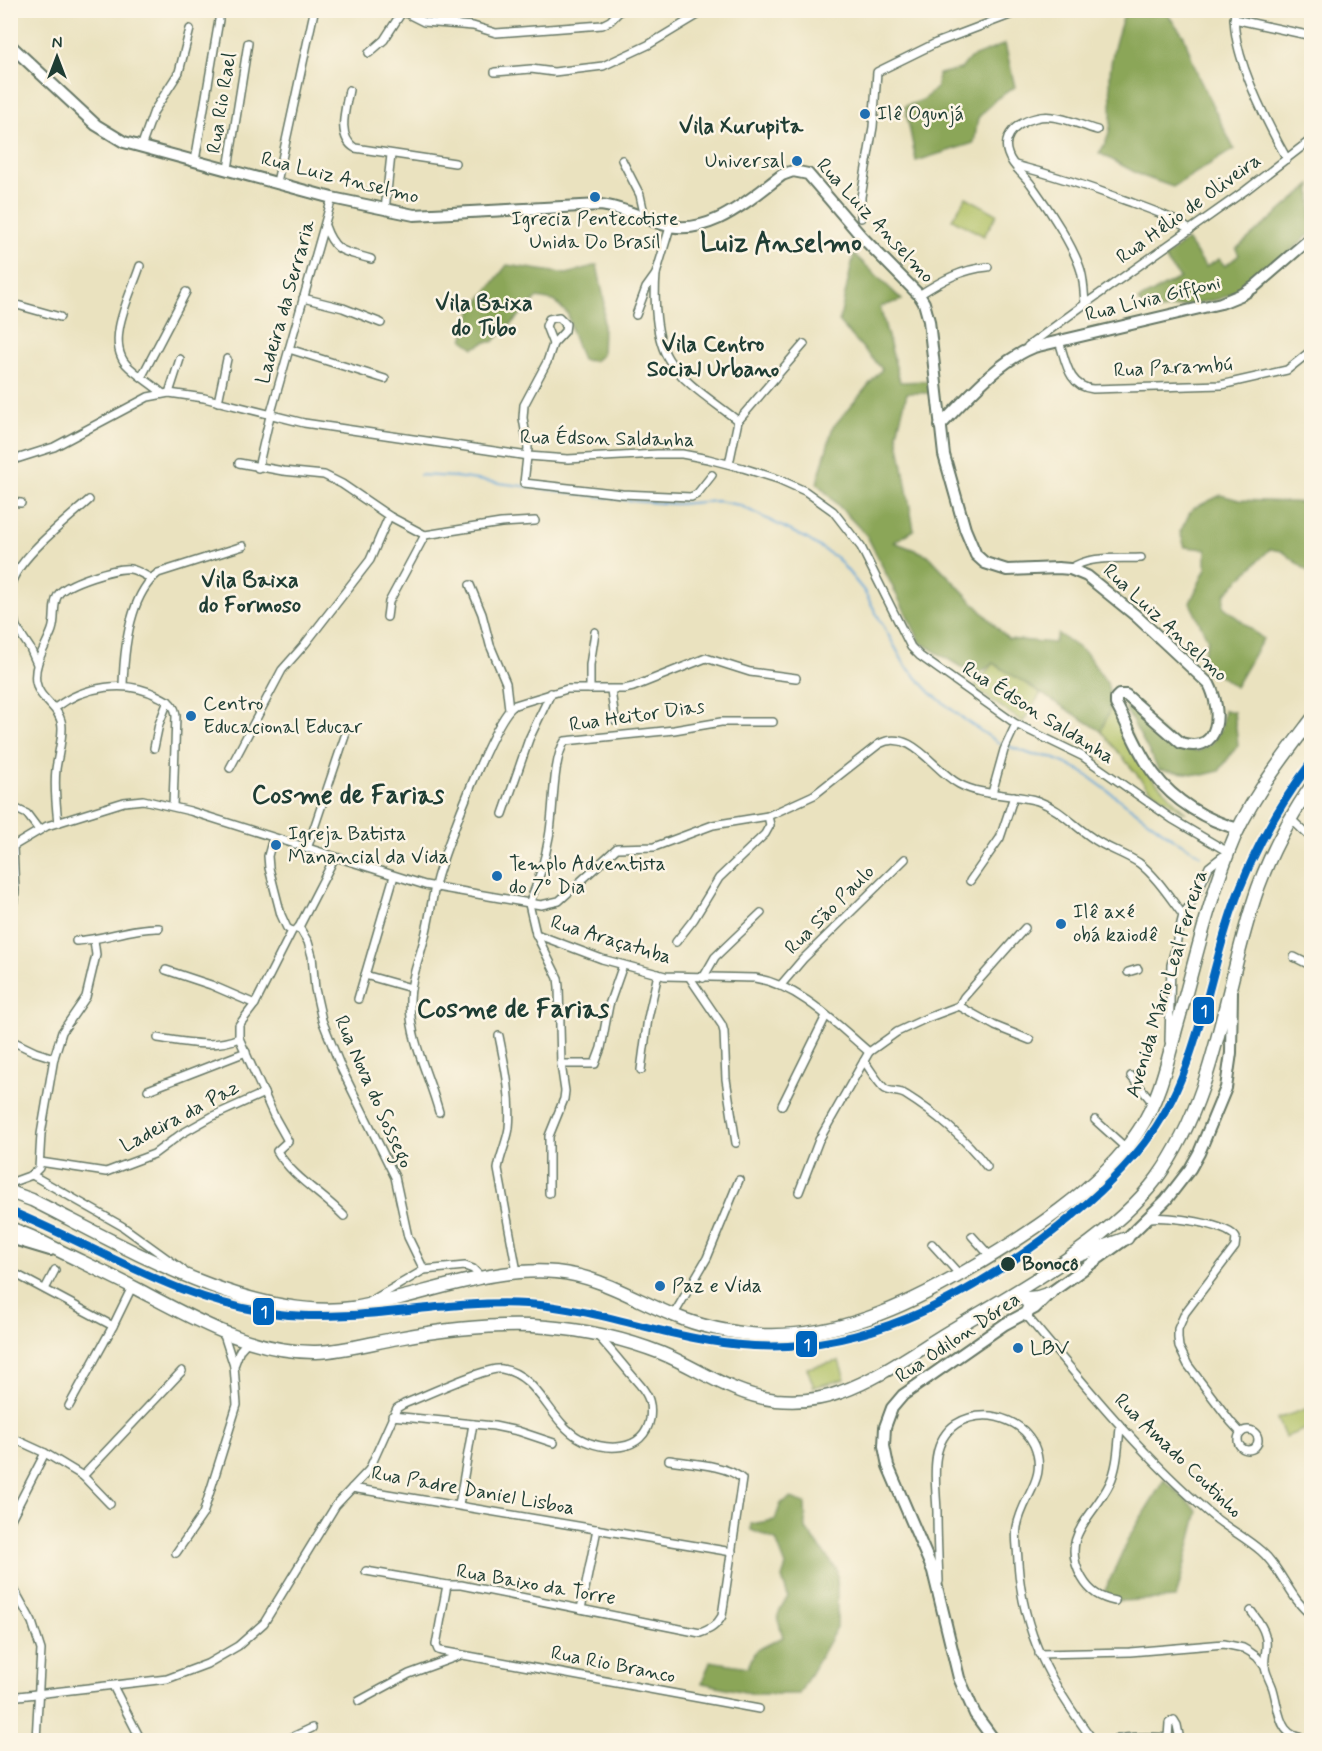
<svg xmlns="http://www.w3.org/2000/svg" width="1322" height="1751" viewBox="0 0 1322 1751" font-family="Mynerve,sans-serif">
<rect width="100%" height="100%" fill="#fcf5e5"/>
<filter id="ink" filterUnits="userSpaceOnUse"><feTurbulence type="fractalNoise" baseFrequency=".0167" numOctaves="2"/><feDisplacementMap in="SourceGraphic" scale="12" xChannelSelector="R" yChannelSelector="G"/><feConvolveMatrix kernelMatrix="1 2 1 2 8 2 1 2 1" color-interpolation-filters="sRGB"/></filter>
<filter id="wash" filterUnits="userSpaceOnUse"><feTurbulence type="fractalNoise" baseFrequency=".008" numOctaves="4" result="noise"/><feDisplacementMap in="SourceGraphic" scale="24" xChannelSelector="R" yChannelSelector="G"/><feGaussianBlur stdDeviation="1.35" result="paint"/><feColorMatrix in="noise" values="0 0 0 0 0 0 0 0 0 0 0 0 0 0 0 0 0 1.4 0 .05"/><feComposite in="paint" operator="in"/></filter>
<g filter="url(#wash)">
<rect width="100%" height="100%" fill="#eae2bf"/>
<g fill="#afc063" stroke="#677e4c" stroke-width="1.5">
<polygon points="966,197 997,214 984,236 952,219"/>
<polygon points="993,663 1041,693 1023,722 974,688"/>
<polygon points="1110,694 1154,780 1186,813 1148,788 1101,731 1109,712"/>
<polygon points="839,1361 845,1379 814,1387 807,1368"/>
<polygon points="1311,1407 1311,1427 1285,1437 1277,1419"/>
</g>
<g fill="#8ba659" stroke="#557246" stroke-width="1.5">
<path d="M 1126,10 L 1165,11 L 1184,36 L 1199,78 L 1234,149 L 1173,187 L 1142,176 L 1099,153 C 1117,131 1110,102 1110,75 C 1111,54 1118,31 1126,10 Z"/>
<polygon points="1005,44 1015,87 996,99 978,118 974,143 916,161 905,106 923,100 937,87 938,74 961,69 970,58"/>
<polygon points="1311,185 1311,233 1248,288 1219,299 1147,313 1138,300 1180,278 1164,258 1187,240 1206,267 1219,259 1225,266 1239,255 1236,249"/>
<polygon points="854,254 902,300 880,307 900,382 929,381 931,393 907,393 897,433 914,530 894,542 928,555 1008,639 1054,643 1058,634 1086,653 1107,683 1110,694 1109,712 1101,731 993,663 976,676 921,643 867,536 817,483 833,427 882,369 839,322"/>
<polygon points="507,265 567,274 597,265 604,299 602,355 594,361 582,360 572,333 568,314 554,301 537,298 493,342 486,342 474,348 463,340 473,309"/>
<polygon points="1221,495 1239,500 1311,503 1311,574 1282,551 1270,549 1225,594 1223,606 1263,639 1235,687 1201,661 1208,640 1190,603 1206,568 1206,549 1185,547 1180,532 1192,509"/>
<polygon points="1129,705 1186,750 1199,751 1211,744 1221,729 1224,710 1234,712 1238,745 1219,771 1203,775 1159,770 1125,708"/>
<polygon points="1164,1480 1198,1511 1176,1598 1121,1601 1104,1593 1129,1537"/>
<path d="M 791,1498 L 805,1503 L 806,1529 L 837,1570 L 837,1627 L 799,1694 L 754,1694 L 702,1683 L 710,1661 L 748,1667 L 755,1651 L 783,1637 C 777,1617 775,1614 788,1597 L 782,1578 L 786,1566 L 776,1540 L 751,1530 L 751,1524 L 775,1520 L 781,1503 Z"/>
</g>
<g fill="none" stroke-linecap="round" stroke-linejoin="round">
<polyline stroke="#64a6d8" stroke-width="2" points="420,475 455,477 633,501 676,504 717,501 739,505 807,539 837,558 864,591 905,665 931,693 965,720 997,742 1033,755 1051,757 1081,771 1172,838 1201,855"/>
</g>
</g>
<g filter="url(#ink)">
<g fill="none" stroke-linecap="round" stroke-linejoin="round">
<g stroke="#667765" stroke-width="10">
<g id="street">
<polyline points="400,10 424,22 473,26 496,33 602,25 610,21 621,10"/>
<path d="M 1235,10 C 1229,50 1267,123 1287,159"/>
<polyline points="1234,19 1312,36"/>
<polyline points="369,53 384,40 402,12"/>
<polyline points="495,72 531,69 554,72 603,66 648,45 706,10"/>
<path d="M 349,90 C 346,107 336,137 355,148 L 455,163"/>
<polyline points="141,147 154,111 179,72 190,29"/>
<polyline points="622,160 640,195 645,218"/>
<polyline points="195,161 219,20"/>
<path d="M 1015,165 C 1053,175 1090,187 1127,201 C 1149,209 1171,216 1190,230"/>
<polyline points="228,169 248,43"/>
<polyline points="277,182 314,12"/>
<polyline points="385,210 391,155"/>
<polyline points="861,218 861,197 873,127 877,72 936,43 1023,10"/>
<path d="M 325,226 C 335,254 345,251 371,259"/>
<path d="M 140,266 C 132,292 105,340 126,364 C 136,375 151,383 162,393"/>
<path d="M 656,274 C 654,298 655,339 669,360 C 685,385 715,402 738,421"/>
<polyline points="10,277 11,281"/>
<path d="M 919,295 C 941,281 962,269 988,267"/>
<polyline points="303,298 343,308 381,323"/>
<polyline points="10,303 60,317"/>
<polyline points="1085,304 1246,190 1312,139"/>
<polyline points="636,315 646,288 656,274 670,227"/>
<path d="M 1059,341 C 1066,361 1068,387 1093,389 L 1221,385 L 1287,370 L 1312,350"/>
<polyline points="553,344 546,326 549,319 559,317 566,324 565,331 553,344 547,362 524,405 523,418 528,448 524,483 622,494 691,497 697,494 712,475"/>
<path d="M 1028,346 L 1085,304 C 1084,293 1084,282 1081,271 C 1074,247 1049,209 1033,187 C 1026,176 1012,167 1008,154 C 999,129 1032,114 1052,117 C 1067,118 1082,126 1097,130"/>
<polyline points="289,349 385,379"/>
<polyline points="142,376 186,292"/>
<polyline points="169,393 180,359"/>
<polyline points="218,402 227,359"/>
<polyline points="10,461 54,447 148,397 169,393 204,398 304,423 528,456 568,459 657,454 682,454 708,459 743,468 778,479 805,491 833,511 861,547 911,647 920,656 1016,724 1082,756 1172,819 1228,852 1209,867 1195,897 1183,915"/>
<polyline points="239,463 283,471 324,475 342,484 389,516 425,535 501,523 535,521"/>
<polyline points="729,464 738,421 804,344"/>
<polyline points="258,468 270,416 332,198"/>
<polyline points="10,502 21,503"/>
<path d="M 1070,569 C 1089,555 1118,559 1141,558"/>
<polyline points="470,585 482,614 490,645 506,683 509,709"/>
<path d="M 10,587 C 17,558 66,521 89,500"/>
<polyline points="10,603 16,627 30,648 37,664"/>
<polyline points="387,617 389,602 425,535"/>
<path d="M 123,685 C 124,651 129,596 158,573 L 243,546"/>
<polyline points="590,689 590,665 595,632"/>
<polyline points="611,690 615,720"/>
<path d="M 55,708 C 84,686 126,679 158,696 C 168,701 175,704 176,716 L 173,806"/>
<polyline points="154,748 159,724 168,701"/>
<polyline points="230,768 282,670 305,644 370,560 389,516"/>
<polyline points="992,793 1004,750 1016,724"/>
<polyline points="10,806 27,814 39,830"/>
<polyline points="503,814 529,739 551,693"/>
<polyline points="1290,818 1312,839"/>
<path d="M 58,823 C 56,805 54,787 56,769 C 58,755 62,742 62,728 C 62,707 39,701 36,682 C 33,663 46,647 52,630 C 56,619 52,604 58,595 C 65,583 117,567 130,569 C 137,570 144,575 150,578"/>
<path d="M 273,838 L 268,856 L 269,868 L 281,915 L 287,928 L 292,931 L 255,1004 L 239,1025 L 239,1038 L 274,1116 L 288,1141 L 277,1151 C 293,1178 323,1194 344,1216"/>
<path d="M 10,848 L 47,826 L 124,802 L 143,800 L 190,811 L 425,885 L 541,905 L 559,901 L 617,848 L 654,847 L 713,825 L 768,816 L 814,795 L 879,744 C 911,727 934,771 959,784 C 983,797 1013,793 1038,801 C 1060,809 1073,825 1091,837 C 1105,848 1124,853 1139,863 C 1156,876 1170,898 1183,915 L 1171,965 L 1169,1041"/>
<polyline points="307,849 345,736"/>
<polyline points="970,881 1000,838 1014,796"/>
<path d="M 529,904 C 538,883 545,860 549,837 C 554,813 552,760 565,741 L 674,730 L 721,722 L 773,722"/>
<polyline points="529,904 536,934 558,978 559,987 561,1064 565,1091 564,1099 549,1136 549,1193"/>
<polyline points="10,925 15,891 13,847"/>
<polyline points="299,927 308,942 312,956 315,989 322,1020 342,1070 395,1177 408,1237 424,1270"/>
<polyline points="297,929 299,927 335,857"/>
<path d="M 536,934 L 602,959 L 665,976 L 755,978 C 800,986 835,1023 869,1052"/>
<path d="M 76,941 C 104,940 131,927 159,928"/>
<polyline points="676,942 694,919 719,878 765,834 770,825 768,816"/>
<polyline points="1294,957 1312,966"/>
<polyline points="166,970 211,985 255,1004"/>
<polyline points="1128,972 1138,969"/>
<polyline points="365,975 411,988"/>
<polyline points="690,978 722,1025 724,1032 726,1079 736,1143"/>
<polyline points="703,978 715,957 761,913"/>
<polyline points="780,986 803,959 905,859"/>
<polyline points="358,999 394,876"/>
<polyline points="959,1006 964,997 1025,928"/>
<polyline points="959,1006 995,1026 1030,1040"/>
<path d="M 499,1036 C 505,1066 512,1097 509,1128 C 507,1142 500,1155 498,1169 L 517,1272"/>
<path d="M 158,1038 C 184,1042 214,1049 239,1038"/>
<polyline points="10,1040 35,1052 54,1058"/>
<path d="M 864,1061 C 870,1069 876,1080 884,1088 C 889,1093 899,1090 906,1095 C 935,1113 966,1139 987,1167"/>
<polyline points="561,1064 595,1064 601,1048 609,1005 623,965"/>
<polyline points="641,1070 648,1018 658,974"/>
<polyline points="1131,1076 1153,1103"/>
<polyline points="148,1090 246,1052"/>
<polyline points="782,1105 826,1016"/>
<path d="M 439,1112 C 429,1075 410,1042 410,1002 C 410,980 420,957 425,936 C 430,917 432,897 437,878 C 445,850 495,715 515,705 L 567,689 L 624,689 L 633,687 L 706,658 L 750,672 L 796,678"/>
<polyline points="1095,1120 1126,1148"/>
<polyline points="40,1162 106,1172 154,1154 181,1134 213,1116 264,1093"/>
<polyline points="32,1175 122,1226 183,1270"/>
<polyline points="10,1183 32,1175 39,1168 41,1134 54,1058 62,1032 86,997 96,955 94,940"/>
<polyline points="799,1192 819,1140 869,1052 897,1032 927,1018 959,1006"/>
<path d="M 1150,1218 C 1166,1215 1229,1224 1236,1238 L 1235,1247 L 1185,1313 L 1178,1329 L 1178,1338 L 1179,1347 L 1188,1365 L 1231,1422 L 1241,1433"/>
<polyline points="972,1236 991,1257"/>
<polyline points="932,1244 960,1275"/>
<polyline points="10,1271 113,1326"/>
<polyline points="45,1289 55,1270"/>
<polyline points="369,1302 424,1270 465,1266 473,1269 482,1278"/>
<path d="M 1026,1315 C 1084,1384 1140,1454 1209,1513 C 1225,1527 1245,1537 1261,1551 C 1282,1569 1289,1598 1312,1616"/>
<polyline points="673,1316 707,1258 739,1180"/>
<polyline points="234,1366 240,1350 248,1341"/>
<polyline points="69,1406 113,1326 132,1287"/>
<polyline points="392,1416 494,1426 518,1431 554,1443"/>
<circle cx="1248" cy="1440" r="10"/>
<polyline points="10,1437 45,1453 83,1476 110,1504"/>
<polyline points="83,1476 182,1371"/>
<polyline points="352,1488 732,1552"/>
<polyline points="459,1505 473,1424"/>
<polyline points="10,1521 45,1453"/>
<polyline points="176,1553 203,1514 237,1405 234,1366 223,1332"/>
<path d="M 366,1571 L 447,1585 L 461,1585 L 700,1633 C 711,1629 717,1625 722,1616 L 742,1479 C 729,1465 688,1463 669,1460"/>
<path d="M 939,1581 C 938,1558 937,1535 937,1512 C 936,1483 928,1443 956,1424 C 967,1417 979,1415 991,1416 C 1010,1419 1026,1428 1034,1445 C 1049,1479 1022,1496 1017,1527 C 1015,1539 1018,1551 1018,1563 C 1023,1635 1051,1684 1093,1740"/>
<polyline points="10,1582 32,1622 41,1650 36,1740"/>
<polyline points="447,1585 436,1645 438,1650 441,1651 759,1709"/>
<path d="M 1115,1601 C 1100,1598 1090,1592 1082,1578 C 1058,1536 1094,1517 1110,1483 C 1118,1466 1118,1446 1120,1428"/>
<polyline points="581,1609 597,1529"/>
<path d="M 1251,1611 C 1256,1618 1263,1626 1265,1635 C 1269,1646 1263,1657 1265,1667 C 1266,1675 1271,1682 1273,1689 C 1280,1713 1278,1741 1312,1738"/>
<polyline points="10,1626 11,1626"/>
<polyline points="1039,1654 1130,1652 1224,1644 1243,1648 1250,1652 1257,1657 1265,1667"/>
<polyline points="113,1686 141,1740"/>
<path d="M 10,1697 L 167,1679 L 207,1664 L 238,1646 L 264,1623 L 336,1505 L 369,1470 L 397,1408 L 404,1404 C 422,1397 488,1366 502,1369 C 539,1375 549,1421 579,1438 C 603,1452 644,1453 650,1419 C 652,1404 649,1396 640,1385 C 626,1369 613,1352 598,1336"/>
<polyline points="359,1701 409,1674 461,1655"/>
<polyline points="1168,1738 1169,1723 1174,1720 1177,1725 1180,1740"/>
<polyline points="286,1740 312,1728"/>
<path d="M 1113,1740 C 1129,1736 1162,1736 1178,1740"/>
</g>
</g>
<g stroke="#667765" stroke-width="14">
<g id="secondary">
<path d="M 10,45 L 96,125 L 124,142 L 332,198 L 414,215 L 600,205 C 622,207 642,218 662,224 C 708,239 748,200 782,175 L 793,171 L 808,174 L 861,236 L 919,295 L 924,303 L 929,321 L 944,455 L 965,529 L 976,555 L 985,563 L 1007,570 L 1058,568 L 1070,569 L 1087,576 L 1135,615 L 1209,684 C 1222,709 1222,755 1181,743 L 1126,695 L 1119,695 L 1116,698 L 1116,704 C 1129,727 1138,753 1154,774 C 1174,801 1207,821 1239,829"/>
<path d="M 940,426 C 967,398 997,362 1034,347 L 1221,303 L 1243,294 L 1254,287 L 1312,237"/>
<polyline points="10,1238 50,1250"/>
<polyline points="994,1740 975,1714 959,1678 933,1571 888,1466 884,1446 885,1427 892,1408 903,1395 1005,1324 1035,1308 1050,1293 1127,1238 1166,1200 1190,1169 1199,1153 1226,1088 1231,1053 1232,991"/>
</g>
</g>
<g stroke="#667765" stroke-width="15">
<g id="highway">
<path d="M 10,1192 L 32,1200 C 122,1245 249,1322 352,1308 C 420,1298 486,1266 556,1272 C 600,1276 633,1299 673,1315 C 701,1327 732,1333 762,1335 C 836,1338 903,1308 966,1271 C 1024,1237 1102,1188 1139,1130 C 1159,1100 1167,1063 1176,1029 C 1193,970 1206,910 1228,853 C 1246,804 1281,760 1312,719"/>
<path d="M 10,1228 L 32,1237 C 67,1255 102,1271 137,1289 C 192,1318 251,1353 316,1352 C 343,1351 371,1343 398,1338 C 447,1329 497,1323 547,1327 C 585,1330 625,1339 661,1353 C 700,1369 732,1395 776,1400 C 798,1402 821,1400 841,1392 C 880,1378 915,1352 950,1331 C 1018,1290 1109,1242 1157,1178 C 1218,1094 1224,984 1258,888 C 1271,852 1290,817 1312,785"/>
<polyline points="1077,1256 1127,1238"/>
<polyline points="1023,1297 1030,1305 1026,1315"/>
<polyline points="1007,1300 1038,1297 1050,1293"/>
</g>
</g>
<use href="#street" stroke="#fff" stroke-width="7"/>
<use href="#secondary" stroke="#fff" stroke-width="10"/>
<use href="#highway" stroke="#fff" stroke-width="12"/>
<g stroke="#fcf5e5" stroke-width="12">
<path id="metro-1" d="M 10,1211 C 99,1247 182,1304 279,1314 C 362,1323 444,1299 527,1304 C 604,1309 676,1342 754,1346 C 861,1352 958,1302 1042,1240 C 1079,1212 1115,1181 1144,1144 C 1196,1077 1205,991 1231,913 C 1249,858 1277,808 1312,761"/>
</g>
<use href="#metro-1" stroke="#0065bd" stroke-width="8"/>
</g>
</g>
<g fill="#1f6fb2" stroke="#fcf5e5" stroke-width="2">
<circle cx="865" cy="114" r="6"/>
<circle cx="797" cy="161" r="6"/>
<circle cx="595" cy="197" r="6"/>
<circle cx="191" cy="716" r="6"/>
<circle cx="276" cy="845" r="6"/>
<circle cx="497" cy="876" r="6"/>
<circle cx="1061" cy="924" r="6"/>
<circle cx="660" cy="1286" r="6"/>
<circle cx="1018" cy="1348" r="6"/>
</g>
<circle fill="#1f3d34" stroke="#fcf5e5" stroke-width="2" cx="1008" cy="1264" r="8"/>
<g text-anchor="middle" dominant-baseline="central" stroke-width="5" stroke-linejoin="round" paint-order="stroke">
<g font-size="20" fill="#1f3d34" stroke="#fcf5e5">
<text transform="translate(222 103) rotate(-81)">Rua Rio Rael</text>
<text transform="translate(340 178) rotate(14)">Rua Luiz Anselmo</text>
<text transform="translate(1189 209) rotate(-36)">Rua Hélio de Oliveira</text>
<text transform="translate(875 221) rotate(47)">Rua Luiz Anselmo</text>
<text transform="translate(1153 299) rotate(-14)">Rua Lívia Giffoni</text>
<text transform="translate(286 302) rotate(-74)">Ladeira da Serraria</text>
<text transform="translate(1173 368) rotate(-3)">Rua Parambú</text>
<text transform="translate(607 439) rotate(1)">Rua Édson Saldanha</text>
<text transform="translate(1165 623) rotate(43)">Rua Luiz Anselmo</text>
<text transform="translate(1038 713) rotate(32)">Rua Édson Saldanha</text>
<text transform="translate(637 716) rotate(-8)">Rua Heitor Dias</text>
<text transform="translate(830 910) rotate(-45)">Rua São Paulo</text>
<text transform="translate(611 940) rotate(17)">Rua Araçatuba</text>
<text transform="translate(1167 984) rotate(-73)">Avenida Mário Leal Ferreira</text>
<text transform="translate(373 1092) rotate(66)">Rua Nova do Sossego</text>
<text transform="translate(180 1117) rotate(-28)">Ladeira da Paz</text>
<text transform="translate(958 1338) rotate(-34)">Rua Odilon Dórea</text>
<text transform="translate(1178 1456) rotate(44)">Rua Amado Coutinho</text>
<text transform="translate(473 1491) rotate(10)">Rua Padre Daniel Lisboa</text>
<text transform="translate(536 1585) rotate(10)">Rua Baixo da Torre</text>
<text transform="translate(613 1665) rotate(11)">Rua Rio Branco</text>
</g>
<g font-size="20" fill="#1f3d34" stroke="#fcf5e5" text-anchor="start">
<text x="877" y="114">Ilê Ogunjá</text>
<text x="785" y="161" text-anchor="end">Universal</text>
<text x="595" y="219" text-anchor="middle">Igrecia Pentecotiste<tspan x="595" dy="23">Unida Do Brasil</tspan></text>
<text x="203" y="704">Centro<tspan x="203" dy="23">Educacional Educar</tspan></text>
<text x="288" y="834">Igreja Batista<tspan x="288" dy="23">Manancial da Vida</tspan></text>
<text x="509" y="864">Templo Adventista<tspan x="509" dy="23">do 7º Dia</tspan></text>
<text x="1073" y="912">Ilê axé<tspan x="1073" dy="23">obá kaiodê</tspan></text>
<text x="672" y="1286">Paz e Vida</text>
<text x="1030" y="1348">LBV</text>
</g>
<g font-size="20" font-weight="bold" fill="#1f3d34" stroke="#fcf5e5" text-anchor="start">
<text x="1022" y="1264">Bonocô</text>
</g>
<g font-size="22" font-weight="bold" fill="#1f3d34" stroke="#fcf5e5">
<text x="741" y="127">Vila Xurupita</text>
<text x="484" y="304">Vila Baixa<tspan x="484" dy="25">do Tubo</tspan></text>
<text x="713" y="345">Vila Centro<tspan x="713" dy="25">Social Urbano</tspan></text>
<text x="250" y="581">Vila Baixa<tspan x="250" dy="25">do Formoso</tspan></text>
</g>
<g font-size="26" font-weight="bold" fill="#1f3d34" stroke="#fcf5e5">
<text x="781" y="244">Luiz Anselmo</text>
<text x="348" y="796">Cosme de Farias</text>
<text x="513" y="1010">Cosme de Farias</text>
</g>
</g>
<g stroke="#fcf5e5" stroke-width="2">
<rect x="1192" y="996" width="23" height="29" rx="6" fill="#0065bd"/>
<rect x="252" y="1297" width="23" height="29" rx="6" fill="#0065bd"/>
<rect x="795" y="1330" width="23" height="28" rx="6" fill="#0065bd"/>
</g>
<g font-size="16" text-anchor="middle" font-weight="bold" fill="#fff">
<text x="1204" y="1016">1</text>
<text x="264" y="1317">1</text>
<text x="807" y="1350">1</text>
</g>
<rect width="1322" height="1751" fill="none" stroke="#fcf5e5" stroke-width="36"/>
<g transform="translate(57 57)" stroke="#fcf5e5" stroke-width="4.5" paint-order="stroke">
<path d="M0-4.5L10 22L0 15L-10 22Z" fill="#1f3d34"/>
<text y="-9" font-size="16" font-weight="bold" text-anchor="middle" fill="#1f3d34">N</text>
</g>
</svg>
